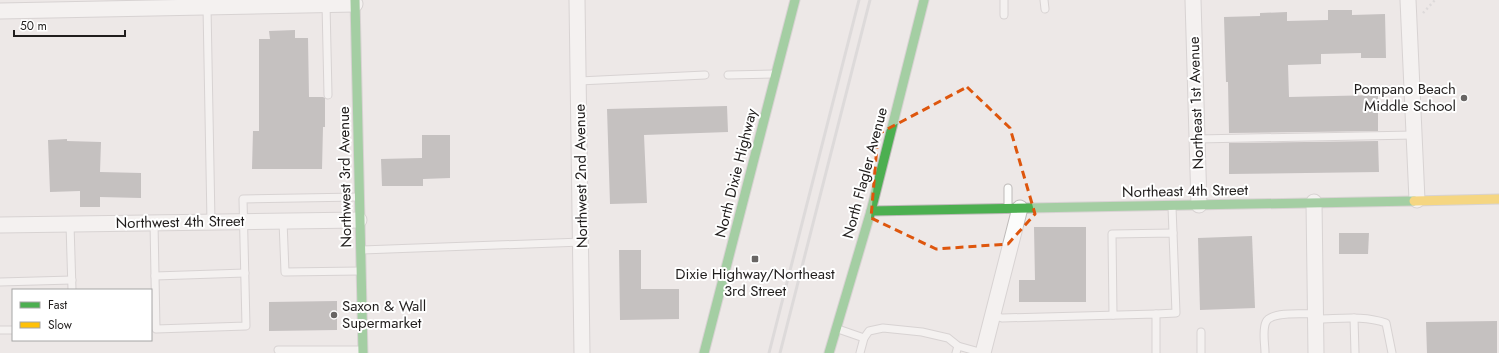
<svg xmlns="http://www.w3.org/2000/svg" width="1499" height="353" viewBox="0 0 1499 353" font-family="Jost,sans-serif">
<rect width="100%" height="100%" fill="#ede8e7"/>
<g fill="#959291">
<polygon points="1328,10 1352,10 1352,15 1385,14 1386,58 1361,58 1361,53 1321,54 1321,64 1288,65 1289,97 1378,95 1378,131 1229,133 1228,82 1226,82 1224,17 1260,16 1260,13 1287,12 1287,21 1328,20"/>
<polygon points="295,30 295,38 308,38 309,97 323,97 325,98 325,127 323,127 322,169 252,169 253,131 259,131 259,39 270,39 269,31"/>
<polygon points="727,106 728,132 644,135 647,203 610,204 607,109"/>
<polygon points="422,135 450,135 450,178 423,179 423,186 382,186 381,159 422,158"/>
<polygon points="67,139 67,141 101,142 100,172 141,173 141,198 100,197 100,207 80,207 80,191 50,192 48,140"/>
<polygon points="1378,141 1379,172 1229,174 1229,143"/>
<polygon points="1034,227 1086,227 1086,302 1019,302 1019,280 1035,280"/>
<polygon points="1339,233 1369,233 1368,254 1339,254"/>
<polygon points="1252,236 1255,308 1200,310 1198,238"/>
<polygon points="619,250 641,250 641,289 679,289 679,319 620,320"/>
<polygon points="337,301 337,330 269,331 269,302"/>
<polygon points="1497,321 1497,353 1427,353 1426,322"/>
</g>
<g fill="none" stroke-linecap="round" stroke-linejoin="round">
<g stroke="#bebab9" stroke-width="9">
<g id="lane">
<polyline points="1004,0 1004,15"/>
<polyline points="1044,0 1045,9"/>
<polyline points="326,4 328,95"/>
<polyline points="207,7 211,222"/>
<polyline points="728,75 774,74"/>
<polyline points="579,81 705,75"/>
<polyline points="1197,139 1414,135"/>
<polyline points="1008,188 1008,206"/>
<polyline points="1172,207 1173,233"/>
<polyline points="283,221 285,272 360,271"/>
<polyline points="154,223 156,329 246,326 243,199 358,197"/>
<polyline points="70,224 72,290"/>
<polyline points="362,250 582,242"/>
<polyline points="155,276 245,273"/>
<polyline points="0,282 72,280"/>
<polyline points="992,315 1002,318 1156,314 1156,353"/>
<polyline points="1113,315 1112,234 1173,233 1176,313 1156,314"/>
<polyline points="1354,318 1355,353"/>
<path d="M 1316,319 C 1339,319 1363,315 1386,323 L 1392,353"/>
<polyline points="838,329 864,338 860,353"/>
<polyline points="0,330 13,330"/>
<polyline points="1201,332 1201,353"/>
<polyline points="864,338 869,331 883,328 922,332 948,338 958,346"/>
<polyline points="278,350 361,350"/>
<polyline points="956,353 958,346 983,353"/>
<path d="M 1265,353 C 1265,344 1262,330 1266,322 C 1271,311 1305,314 1316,314"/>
</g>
</g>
<g stroke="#bebab9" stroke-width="17">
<g id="street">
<polyline points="577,0 582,353"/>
<polyline points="1193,0 1199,205"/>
<polyline points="1408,0 1417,200"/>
<polyline points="0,11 355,4"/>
<polyline points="1314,202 1316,353"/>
<polyline points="0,225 359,220"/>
<polyline points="983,353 1020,208"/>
</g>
</g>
<g stroke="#bebab9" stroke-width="11">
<g id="fast">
<polyline points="355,0 363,353"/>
<polyline points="871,211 1414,201"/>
<polyline points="704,353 795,0"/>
<polyline points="829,353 871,211 924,0"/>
</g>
</g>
<g stroke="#bebab9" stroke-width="11">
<polyline id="slow" points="1414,201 1499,199"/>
</g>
<polyline stroke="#cbcaca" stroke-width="2.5" stroke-dasharray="2 3" stroke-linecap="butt" points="1423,13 1435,0"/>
<use href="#lane" stroke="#fcfcfb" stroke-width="7"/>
<use href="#street" stroke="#fcfcfb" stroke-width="15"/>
<use href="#fast" stroke="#4caf50" stroke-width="9"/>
<use href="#slow" stroke="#ffc107" stroke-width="9"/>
<g stroke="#cbcaca" stroke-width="3">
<polyline points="769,353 859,0"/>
<polyline points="780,353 870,0"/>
</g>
</g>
<path d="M0 0H1499V353H0ZM 967,87 L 1010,128 L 1035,214 L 1008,244 L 936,249 L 871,218 L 878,134 Z" fill="#ede8e7" fill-opacity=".55" fill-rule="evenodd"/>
<path fill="none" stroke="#de560d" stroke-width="3" stroke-dasharray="8 5" stroke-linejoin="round" d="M 967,87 L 1010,128 L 1035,214 L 1008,244 L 936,249 L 871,218 L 878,134 Z"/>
<g fill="#686564" stroke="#fff" stroke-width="1.5">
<circle cx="1464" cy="98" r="4"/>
<rect x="751" y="255" width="8" height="8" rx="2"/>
<circle cx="334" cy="315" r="4"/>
</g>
<g text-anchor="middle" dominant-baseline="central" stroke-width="4" stroke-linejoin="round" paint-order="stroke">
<g font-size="15" fill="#211e1d" stroke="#fff" text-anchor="end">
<text x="1456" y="89">Pompano Beach<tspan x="1456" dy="17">Middle School</tspan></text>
<text x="755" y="274" text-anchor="middle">Dixie Highway/Northeast<tspan x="755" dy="17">3rd Street</tspan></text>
<text x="342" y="306" text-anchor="start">Saxon &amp; Wall<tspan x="342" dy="17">Supermarket</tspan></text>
</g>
<g font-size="15" fill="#211e1d" stroke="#fff">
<text transform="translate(1196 103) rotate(-92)">Northeast 1st Avenue</text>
<text transform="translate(736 173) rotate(-76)">North Dixie Highway</text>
<text transform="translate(865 173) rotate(-75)">North Flagler Avenue</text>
<text transform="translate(581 176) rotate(-91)">Northwest 2nd Avenue</text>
<text transform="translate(345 177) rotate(-91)">Northwest 3rd Avenue</text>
<text transform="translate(1185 191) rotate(-1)">Northeast 4th Street</text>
<text transform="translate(180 222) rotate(-1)">Northwest 4th Street</text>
</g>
</g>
<rect x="12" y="289" width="140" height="52" fill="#ffffff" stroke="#a6a5a5"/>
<rect x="20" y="302" width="20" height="6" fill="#4caf50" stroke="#a6a5a5"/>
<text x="48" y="309" font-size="12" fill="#211e1d">Fast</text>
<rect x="20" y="322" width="20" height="6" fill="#ffc107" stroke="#a6a5a5"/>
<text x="48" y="329" font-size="12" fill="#211e1d">Slow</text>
<path d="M14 30v6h111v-6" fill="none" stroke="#211e1d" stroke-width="2"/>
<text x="20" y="30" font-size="12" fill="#211e1d" stroke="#ffffff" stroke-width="3" paint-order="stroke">50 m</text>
</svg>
